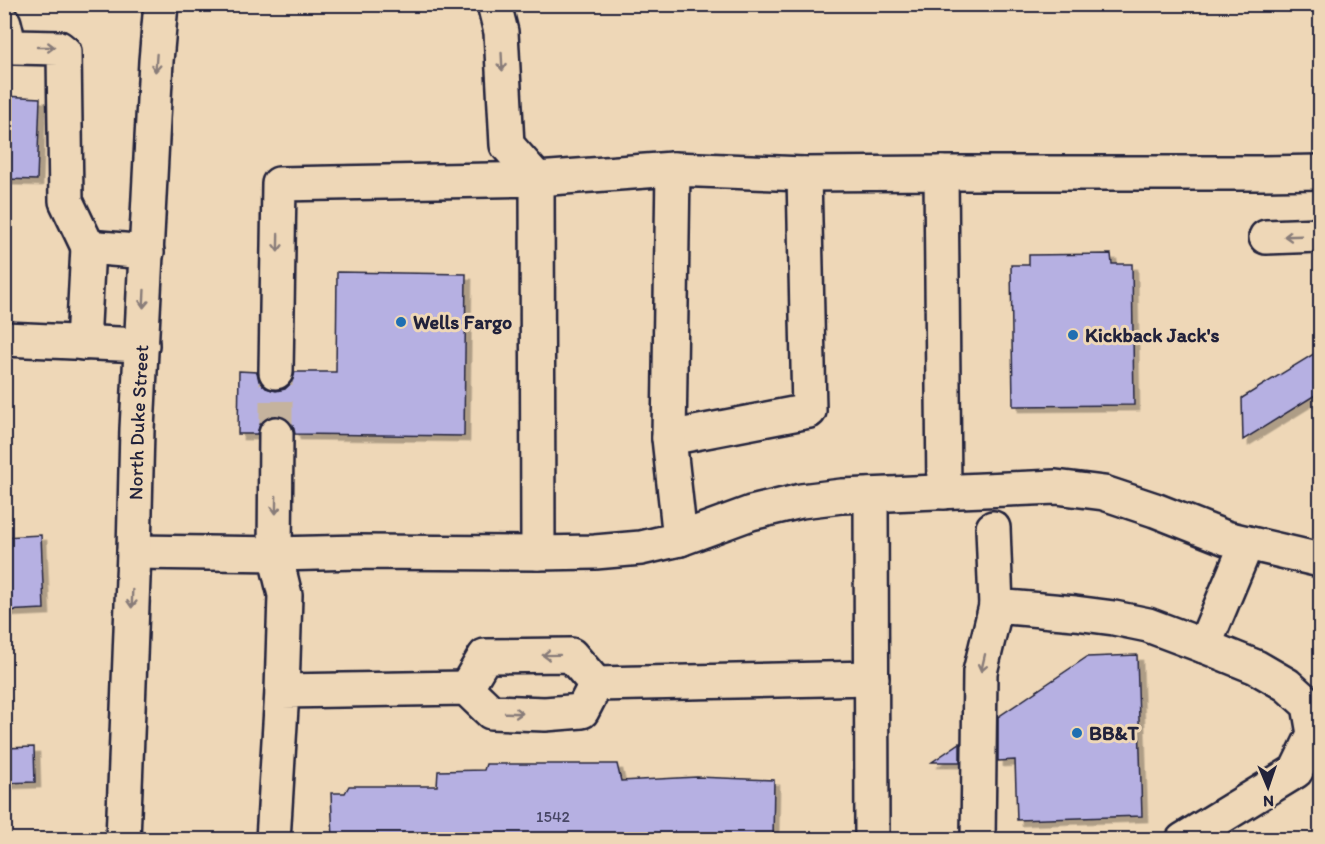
<svg xmlns="http://www.w3.org/2000/svg" width="1325" height="844" viewBox="0 0 1325 844" font-family="Itim,sans-serif">
<defs>
<filter id="shadow"><feDropShadow dx="5.5" dy="5.5" stdDeviation="0" flood-color="#0004"/></filter>
</defs>
<rect width="100%" height="100%" fill="#eed7b7"/>
<filter id="ink" filterUnits="userSpaceOnUse"><feTurbulence type="fractalNoise" baseFrequency=".0167" numOctaves="2"/><feDisplacementMap in="SourceGraphic" scale="12" xChannelSelector="R" yChannelSelector="G"/><feConvolveMatrix kernelMatrix="1 2 1 2 8 2 1 2 1" color-interpolation-filters="sRGB"/></filter>
<g filter="url(#ink)">
<g fill="#b6b0e2" stroke="#22223b" stroke-width="1.5" filter="url(#shadow)">
<polygon points="4,96 40,98 37,180 4,179"/>
<polygon points="1111,254 1112,264 1132,264 1134,405 1013,406 1011,265 1029,265 1029,255"/>
<polygon points="337,272 466,274 464,436 295,434 293,425 286,418 276,415 267,417 260,424 257,434 238,434 239,371 257,372 259,381 266,388 276,391 285,389 292,382 295,372 336,372"/>
<polygon points="1320,350 1320,392 1243,440 1242,398"/>
<polygon points="41,535 44,609 4,611 4,537"/>
<polygon points="1137,655 1142,816 1017,820 1015,760 998,761 998,717 1087,657"/>
<polygon points="960,743 960,762 932,762"/>
<polygon points="34,747 35,782 4,783 4,748"/>
<polygon points="486,764 617,764 621,781 697,777 774,780 773,840 333,840 331,793 345,793 349,786 437,786 438,771 484,770"/>
</g>
<g fill="none" stroke-linecap="round" stroke-linejoin="round">
<polyline stroke="#c5b39e" stroke-width="33" stroke-dasharray="33 16" stroke-linecap="butt" points="276,434 276,372"/>
<g stroke="#22223b" stroke-width="38">
<g id="minor">
<polyline points="494,4 501,32 507,145 537,179 673,169"/>
<polyline points="4,23 9,44 14,47 59,48 64,52 66,201 88,247"/>
<polyline points="941,173 1262,173 1320,172"/>
<polyline points="1266,237 1320,235"/>
<polyline points="4,339 142,345"/>
<polyline points="83,343 88,247 147,252"/>
<polyline points="276,372 279,184 537,179 538,553"/>
<polyline points="276,434 275,554 285,595 282,691"/>
<polyline points="669,438 809,411 804,174"/>
<polyline points="871,495 872,840"/>
<polyline points="993,528 996,606 1075,613 1114,618 1148,625 1204,646"/>
<polyline points="680,539 669,438 673,169 804,174 941,173 944,492"/>
<polyline points="134,552 275,554 360,552 538,553 595,552 641,548 680,539 751,513 801,501 842,496 1056,487 1104,493 1155,510 1226,538 1320,560"/>
<polyline points="596,684 872,678"/>
<polyline points="466,688 485,656 571,655 596,684"/>
<polyline points="273,840 282,691 466,688 491,712 545,714 582,711 596,684"/>
<polyline points="978,840 980,672 996,606"/>
<polyline points="1183,840 1296,771 1314,734 1309,705 1287,685 1256,667 1204,646 1247,543"/>
</g>
</g>
<g stroke="#22223b" stroke-width="38">
<g id="major">
<path id="s1" d="M 123,840 L 134,552 L 137,429 L 156,61 L 161,4"/>
</g>
</g>
<use href="#minor" stroke="#eed7b7" stroke-width="33"/>
<use href="#major" stroke="#eed7b7" stroke-width="33"/>
</g>
<defs><path id="oneway-shaft" d="M-6 0H5M1.5-3L5.5 0L1.5 3" fill="none" stroke-width="1.6" stroke-linecap="round" stroke-linejoin="round" transform="scale(1.5)"/></defs>
<g stroke="#887c79">
<use href="#oneway-shaft" transform="translate(46 47)"/>
<use href="#oneway-shaft" transform="translate(502 62) rotate(87)"/>
<use href="#oneway-shaft" transform="translate(156 63) rotate(94)"/>
<use href="#oneway-shaft" transform="translate(1293 236) rotate(178)"/>
<use href="#oneway-shaft" transform="translate(278 243) rotate(91)"/>
<use href="#oneway-shaft" transform="translate(144 299) rotate(93)"/>
<use href="#oneway-shaft" transform="translate(276 505) rotate(91)"/>
<use href="#oneway-shaft" transform="translate(132 599) rotate(92)"/>
<use href="#oneway-shaft" transform="translate(551 655) rotate(179)"/>
<use href="#oneway-shaft" transform="translate(983 663) rotate(103)"/>
<use href="#oneway-shaft" transform="translate(514 713) rotate(2)"/>
</g>
</g>
<g fill="#1f6fb2" stroke="#eed7b7" stroke-width="2">
<circle cx="401" cy="322" r="6"/>
<circle cx="1073" cy="335" r="6"/>
<circle cx="1077" cy="733" r="6"/>
</g>
<g text-anchor="middle" dominant-baseline="central" stroke-width="6" stroke-linejoin="round" paint-order="stroke">
<g font-size="16" fill="#474665">
<text x="553" y="816">1542</text>
</g>
<g font-size="20" font-weight="bold" fill="#22223b" stroke="#eed7b7" text-anchor="start">
<text x="413" y="322">Wells Fargo</text>
<text x="1085" y="335">Kickback Jack's</text>
<text x="1089" y="733">BB&amp;T</text>
</g>
<g font-size="20" fill="#22223b" stroke="#eed7b7">
<text stroke="none"><textPath href="#s1" startOffset="418">North Duke Street</textPath></text>
</g>
</g>
<rect width="1325" height="844" fill="none" stroke="#eed7b7" stroke-width="24"/>
<rect x="12" y="12" width="1301" height="820" fill="none" stroke="#22223b" stroke-width="2" filter="url(#ink)"/>
<g transform="translate(1268 787) rotate(178)" stroke="#eed7b7" stroke-width="4.5" paint-order="stroke">
<path d="M0-4.5L10 22L0 15L-10 22Z" fill="#22223b"/>
<text y="-9" font-size="16" font-weight="bold" text-anchor="middle" fill="#22223b">N</text>
</g>
</svg>
